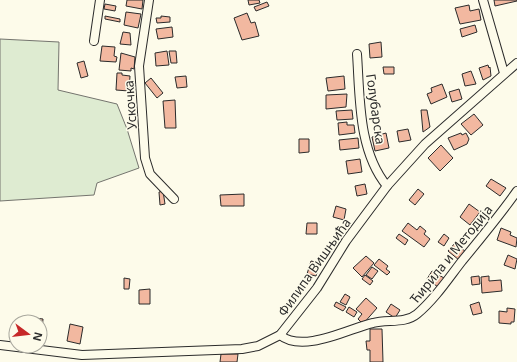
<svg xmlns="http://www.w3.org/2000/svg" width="517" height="362" viewBox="0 0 517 362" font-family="'Noto Sans',sans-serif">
<rect width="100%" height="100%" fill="#fdfbea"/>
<polygon fill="#deebd1" stroke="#74746e" points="0,39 59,42 58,90 117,104 127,129 139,168 97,183 94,195 0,201"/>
<g fill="#f2b8a0" stroke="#2b2b2b">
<polygon points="127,0 143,0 142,9 126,6"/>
<polygon points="248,0 259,0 260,3 249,5"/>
<polygon points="494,0 517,0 517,1 495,6"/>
<polygon points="267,2 269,6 256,11 254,7"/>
<polygon points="105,4 116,6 115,11 104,9"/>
<polygon points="469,5 470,11 479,9 481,20 460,24 455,8"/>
<polygon points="126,12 141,14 138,28 124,25"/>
<polygon points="247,13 251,23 255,22 259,36 242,40 234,18"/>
<polygon points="105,16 120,19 120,22 105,19"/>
<polygon points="161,16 170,17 170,22 157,23 156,18 161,18"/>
<polygon points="475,25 477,32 462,37 460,29"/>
<polygon points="172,27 173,37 158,39 156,29"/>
<polygon points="123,32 130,33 131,45 120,44"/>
<polygon points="381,42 382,57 370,58 369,44"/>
<polygon points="102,46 115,47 114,56 117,57 116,62 100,61"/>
<polygon points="167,51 169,65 156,66 155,53"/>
<polygon points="169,51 176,51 177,63 171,63"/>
<polygon points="121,53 135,57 134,69 131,68 131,71 119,70"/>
<polygon points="84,61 88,76 81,78 77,63"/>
<polygon points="488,65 489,68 490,67 491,76 483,80 479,68"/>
<polygon points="383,67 394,67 394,74 384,74"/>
<polygon points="471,71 476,84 465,86 462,74"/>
<polygon points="117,73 122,73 122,75 130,76 129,91 116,90"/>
<polygon points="186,76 187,87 177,88 175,77"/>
<polygon points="344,76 345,89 328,91 326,78"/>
<polygon points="151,78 163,93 157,98 145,83"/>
<polygon points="442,84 447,97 431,104 427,94 432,92 431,88"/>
<polygon points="459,89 462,99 452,102 449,92"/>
<polygon points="347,94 346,107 326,109 326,95"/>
<polygon points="175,100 176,128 165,128 163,101"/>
<polygon points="352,110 353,119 337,120 336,111"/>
<polygon points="421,110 427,110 430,127 423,132"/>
<polygon points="474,114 483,125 471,135 461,124"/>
<polygon points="347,122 347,125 354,125 355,133 339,135 338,123"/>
<polygon points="408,129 411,140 399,142 397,131"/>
<polygon points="386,133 389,148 375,151 372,137"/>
<polygon points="461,133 462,135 466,133 469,139 467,144 454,150 448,138"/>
<polygon points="358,138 359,148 340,150 339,140"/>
<polygon points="299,139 309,139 309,152 299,153"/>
<polygon points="441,145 453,158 440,171 428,158"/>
<polygon points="360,159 362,172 348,174 346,161"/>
<polygon points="491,179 506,188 500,196 486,186"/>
<polygon points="365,184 367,194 357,196 355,186"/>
<polygon points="418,189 424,194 415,205 409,200"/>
<polygon points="163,191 165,204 160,205 159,192"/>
<polygon points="244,194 244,206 221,206 220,195"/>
<polygon points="469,204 480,212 470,225 460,217"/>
<polygon points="336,206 346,209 344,220 333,217"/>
<polygon points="307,223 317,223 317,234 306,234"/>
<polygon points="408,223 417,230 420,226 426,231 424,234 430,239 424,247 402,231"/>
<polygon points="501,228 511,232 510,235 517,238 516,247 497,240"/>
<polygon points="399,234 408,240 405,245 396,238"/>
<polygon points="444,234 449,238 444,246 438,242"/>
<polygon points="455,243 466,252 459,260 448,251"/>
<polygon points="508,255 517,259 515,269 504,265"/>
<polygon points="366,256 374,263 362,277 353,268"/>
<polygon points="379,259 388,266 386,269 390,272 387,275 374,265"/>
<polygon points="311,261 320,263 316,276 307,274"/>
<polygon points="372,267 378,271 372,279 366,275"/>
<polygon points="432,271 444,278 438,287 427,279"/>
<polygon points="365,275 373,281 370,285 362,279"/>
<polygon points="479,276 480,284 472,285 471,277"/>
<polygon points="489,276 489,281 501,280 502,291 482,293 481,277"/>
<polygon points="124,278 130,279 129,289 124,289"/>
<polygon points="150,289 150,304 139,304 139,290"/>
<polygon points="345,294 350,297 346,305 340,302"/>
<polygon points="366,298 377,308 363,324 358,319 362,314 356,309"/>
<polygon points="336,302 346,307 343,311 334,306"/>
<polygon points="479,302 482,313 473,315 470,305"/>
<polygon points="391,304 400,310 395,318 386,312"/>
<polygon points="349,307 357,312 354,317 346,312"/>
<polygon points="507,308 515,309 514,322 511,322 511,324 499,323 499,311 507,312"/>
<polygon points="35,318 43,319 42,331 40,330 40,322 34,322"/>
<polygon points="70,324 83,327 80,344 67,341"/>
<polygon points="370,329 382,329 383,362 370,362 370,350 367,350 366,341 370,341"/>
<polygon points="221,354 238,354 237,362 220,362"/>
</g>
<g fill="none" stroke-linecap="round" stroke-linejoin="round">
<g stroke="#2b2b2b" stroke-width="10">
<g id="minor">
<polyline points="149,0 139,66 145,158 150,174 174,199"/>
<polyline points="483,0 504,73"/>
<polyline points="94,41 100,0"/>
<path d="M 357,54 C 360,97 358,151 387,186"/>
<path d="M 280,335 C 303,354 350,328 373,323 C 387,319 405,324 417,314 C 435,299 448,279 462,261 C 481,238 500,215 517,191"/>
<polyline points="0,345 82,355 242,349 258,346 280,335 317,288 346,241 387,186 425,144 517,63"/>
</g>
</g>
<use href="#minor" stroke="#fdfbea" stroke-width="8"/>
</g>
<g text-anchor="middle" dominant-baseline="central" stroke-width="3" stroke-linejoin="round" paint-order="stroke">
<g font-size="13" fill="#2b2b2b" stroke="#fdfbea">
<text transform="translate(130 105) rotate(-94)">Ускочка</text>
<text transform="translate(376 109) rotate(82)">Голубарска</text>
<text transform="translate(451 254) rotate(-51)">Ћирила и Методија</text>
<text transform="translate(314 267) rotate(-55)">Филипа Вишњића</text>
</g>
</g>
<g transform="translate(28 334) rotate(105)"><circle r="19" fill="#fdfbea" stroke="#a9a89e"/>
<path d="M0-3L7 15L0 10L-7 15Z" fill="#c62828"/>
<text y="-6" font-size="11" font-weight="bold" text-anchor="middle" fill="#2b2b2b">N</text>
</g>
</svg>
